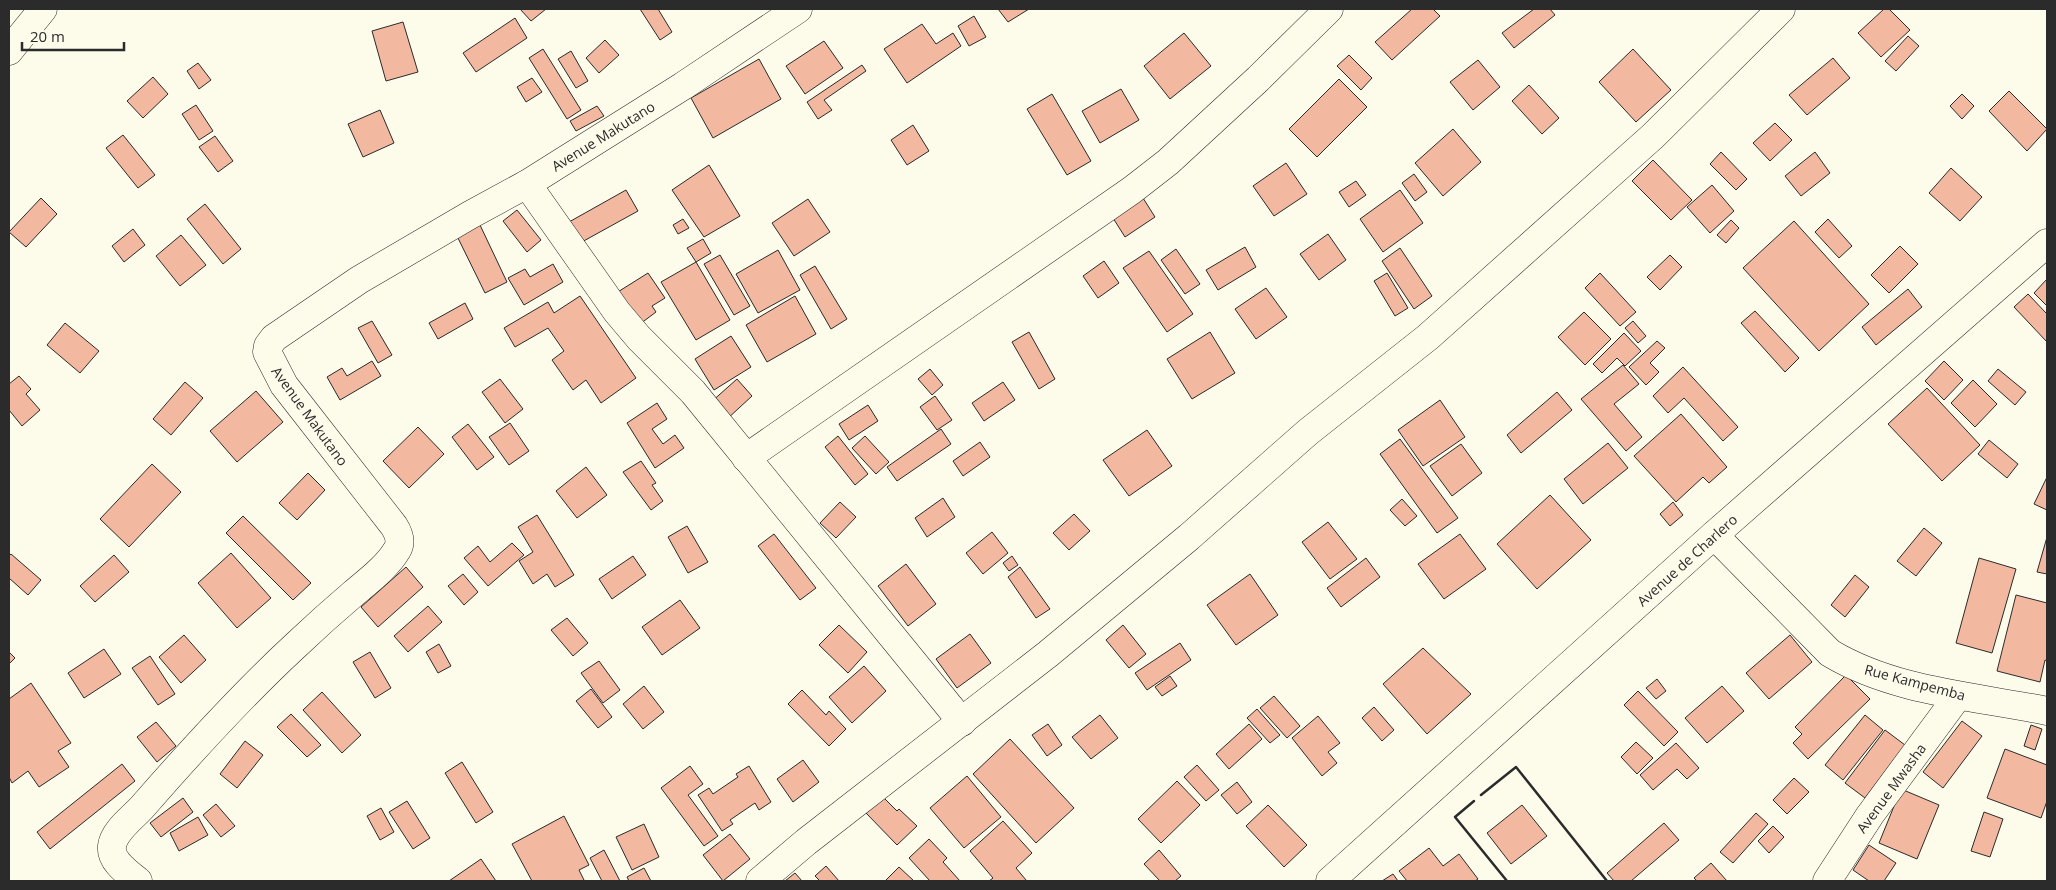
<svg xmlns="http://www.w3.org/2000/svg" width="2056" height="890" viewBox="0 0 2056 890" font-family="'Open Sans',sans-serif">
<rect width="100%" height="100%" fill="#fdfbea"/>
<g fill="#f2b8a0" stroke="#2b2b2b">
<polygon points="520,9 546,9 531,21"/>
<polygon points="640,9 658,9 672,32 660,40"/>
<polygon points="998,9 1029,9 1008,22"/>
<polygon points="1412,9 1433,9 1440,16 1392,60 1375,42"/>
<polygon points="1534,9 1550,9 1555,15 1514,48 1502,33"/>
<polygon points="1884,9 1889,9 1910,30 1881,57 1858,33"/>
<polygon points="974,16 986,37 969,46 958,26"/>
<polygon points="515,18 527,38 476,72 463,53"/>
<polygon points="403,22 418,72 386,81 372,31"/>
<polygon points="922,24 936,44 953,33 961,46 907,83 884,49"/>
<polygon points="1184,33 1211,66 1170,99 1144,66"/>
<polygon points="1908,36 1919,46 1896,71 1885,61"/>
<polygon points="605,40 619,55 599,73 586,58"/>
<polygon points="824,41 843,68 805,94 786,66"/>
<polygon points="543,49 581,110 567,119 529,58"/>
<polygon points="1633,49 1671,90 1636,122 1599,82"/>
<polygon points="571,51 588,81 576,88 558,59"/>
<polygon points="1349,55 1372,78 1361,90 1337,66"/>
<polygon points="1833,58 1850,78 1807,115 1789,95"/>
<polygon points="759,59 781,99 713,138 691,98"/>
<polygon points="1478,60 1500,87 1473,110 1450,82"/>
<polygon points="198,63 211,80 199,89 187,71"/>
<polygon points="862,65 866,71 824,100 832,110 818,119 807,102"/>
<polygon points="153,77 168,94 143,118 127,101"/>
<polygon points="532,78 542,92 526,102 517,87"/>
<polygon points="1339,79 1367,107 1317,157 1289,129"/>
<polygon points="1529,85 1559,118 1542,134 1512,101"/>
<polygon points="1121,89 1139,120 1100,143 1082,111"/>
<polygon points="2009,91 2047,129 2027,151 1989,111"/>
<polygon points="1052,94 1091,161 1067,175 1027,109"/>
<polygon points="1962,94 1974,106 1962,119 1950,106"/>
<polygon points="196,105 213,131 199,140 182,114"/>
<polygon points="597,106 604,116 576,131 570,121"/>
<polygon points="380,110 394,143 363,157 348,124"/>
<polygon points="1775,123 1792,140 1770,161 1753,143"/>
<polygon points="913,125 929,151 907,165 891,140"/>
<polygon points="1453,129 1481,162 1443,196 1415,163"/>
<polygon points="123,135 155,175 138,188 106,148"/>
<polygon points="215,136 233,161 218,172 199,147"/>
<polygon points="1721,152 1747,179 1736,190 1710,164"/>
<polygon points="1815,152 1830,173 1801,196 1785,176"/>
<polygon points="1653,160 1692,200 1671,220 1632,181"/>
<polygon points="1286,163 1307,194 1274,216 1253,186"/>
<polygon points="709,165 740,216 704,237 672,190"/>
<polygon points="1951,168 1982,197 1960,221 1929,193"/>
<polygon points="1414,174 1427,192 1415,201 1402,183"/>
<polygon points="1356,181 1366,195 1349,207 1339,192"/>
<polygon points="1712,185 1734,211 1710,233 1687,207"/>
<polygon points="626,190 638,211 580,243 569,222"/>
<polygon points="1400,190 1423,223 1383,252 1360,219"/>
<polygon points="41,198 57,214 26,247 9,232"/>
<polygon points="1143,198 1155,217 1125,237 1113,218"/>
<polygon points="808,199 830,232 794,256 772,223"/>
<polygon points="205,204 241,249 223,264 187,219"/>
<polygon points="517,210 541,240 527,252 503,221"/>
<polygon points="683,219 689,228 678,234 673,225"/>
<polygon points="1828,219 1852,246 1839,258 1815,232"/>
<polygon points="1731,220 1739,228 1726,243 1717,235"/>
<polygon points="1794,221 1869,304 1819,351 1743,268"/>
<polygon points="480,225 507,282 485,293 457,236"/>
<polygon points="133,229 145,245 124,262 112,246"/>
<polygon points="1328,234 1346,260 1319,280 1300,254"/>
<polygon points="181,235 206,265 180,286 156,256"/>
<polygon points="703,239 711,253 696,262 687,248"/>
<polygon points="1900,246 1918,264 1889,293 1871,275"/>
<polygon points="1245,247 1256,267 1218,290 1206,270"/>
<polygon points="1400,248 1432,296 1414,309 1382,261"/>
<polygon points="1176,249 1200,284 1185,294 1161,260"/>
<polygon points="778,250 800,290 758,313 736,274"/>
<polygon points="1149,251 1193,314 1167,332 1123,268"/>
<polygon points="720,255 750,306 734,315 704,264"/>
<polygon points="1670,255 1682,267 1660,290 1647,277"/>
<polygon points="1104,261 1119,283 1098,298 1083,276"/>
<polygon points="696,262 730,320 696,340 661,282"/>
<polygon points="553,264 563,282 524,305 508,278 525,269 530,277"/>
<polygon points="815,266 847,319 831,329 800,275"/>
<polygon points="648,273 665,298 652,306 656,312 636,327 613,295"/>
<polygon points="1387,273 1408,308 1395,316 1374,281"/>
<polygon points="1600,273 1636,312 1620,326 1585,288"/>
<polygon points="2047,279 2047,306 2034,293"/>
<polygon points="1266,288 1287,317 1256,339 1235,309"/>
<polygon points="1908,289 1922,307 1876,345 1862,327"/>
<polygon points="2028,294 2047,314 2047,342 2014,307"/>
<polygon points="580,296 636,378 601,403 586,380 573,390 552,360 564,351 548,328 515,347 504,328 548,302 554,313"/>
<polygon points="795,296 816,334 767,362 746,325"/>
<polygon points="465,303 473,319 438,339 429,323"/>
<polygon points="1755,311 1799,358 1785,372 1741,323"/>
<polygon points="1584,312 1611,339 1585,365 1558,337"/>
<polygon points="372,321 392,355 378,363 358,328"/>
<polygon points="1633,321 1646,336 1638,343 1625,328"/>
<polygon points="65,323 99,351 80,373 47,345"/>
<polygon points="1029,332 1055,379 1039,389 1012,342"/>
<polygon points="1210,332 1235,373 1192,399 1167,359"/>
<polygon points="1624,333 1641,351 1625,366 1617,358 1602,373 1593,364"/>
<polygon points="731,336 751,367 714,390 695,359"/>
<polygon points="1657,341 1665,348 1650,363 1659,372 1646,385 1629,367"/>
<polygon points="372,361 381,376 340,400 327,377 342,368 347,376"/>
<polygon points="1944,361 1963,380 1944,400 1925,381"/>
<polygon points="1623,365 1639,384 1614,404 1642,437 1626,451 1581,399"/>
<polygon points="1683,367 1738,427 1723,441 1684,398 1668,413 1653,396"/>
<polygon points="930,369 943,385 932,395 918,379"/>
<polygon points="1998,369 2026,392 2015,405 1988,381"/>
<polygon points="19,376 31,389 26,394 40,410 22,426 9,410 9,384"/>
<polygon points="500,379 523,409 505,423 482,392"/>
<polygon points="737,379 752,396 726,420 710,403"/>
<polygon points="1973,380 1997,404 1975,427 1951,403"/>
<polygon points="185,382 203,398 171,435 153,419"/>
<polygon points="1003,382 1015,400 984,421 972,403"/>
<polygon points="1927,388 1980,445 1942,481 1888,424"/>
<polygon points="256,391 283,422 237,462 210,431"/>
<polygon points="1557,392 1572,410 1521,453 1507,435"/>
<polygon points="935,396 952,420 937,430 920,407"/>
<polygon points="1440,400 1465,437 1423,466 1398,430"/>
<polygon points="657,403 667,419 652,429 663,444 675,435 684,448 655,468 627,423"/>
<polygon points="868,405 878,421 849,440 839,424"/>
<polygon points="1681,414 1727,467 1709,483 1703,477 1676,502 1634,456"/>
<polygon points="510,423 529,451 509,465 489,437"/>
<polygon points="468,424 494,457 477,470 452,437"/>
<polygon points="418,427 444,454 409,488 383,461"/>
<polygon points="941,429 951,444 897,481 887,467"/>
<polygon points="1147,430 1172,466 1129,496 1103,460"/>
<polygon points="838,436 868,474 855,485 825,447"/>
<polygon points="865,436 889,462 876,474 852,448"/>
<polygon points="1400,439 1458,518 1437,533 1380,454"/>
<polygon points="1989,440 2018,464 2007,478 1978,454"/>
<polygon points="980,442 990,457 963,476 953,461"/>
<polygon points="1608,443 1628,468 1583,504 1564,479"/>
<polygon points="1461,444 1482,473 1452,496 1430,466"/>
<polygon points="641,461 656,483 652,485 663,501 651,510 623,472"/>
<polygon points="152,464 181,492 129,547 100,519"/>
<polygon points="586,467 607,495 577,518 556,491"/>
<polygon points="308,473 325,490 297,520 279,503"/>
<polygon points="2047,477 2047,510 2034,504"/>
<polygon points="1550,495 1591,540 1537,589 1497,544"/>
<polygon points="943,498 955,517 927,537 915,518"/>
<polygon points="1402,499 1417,516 1405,526 1390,510"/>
<polygon points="840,502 856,517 836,538 820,523"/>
<polygon points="1673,502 1683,515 1670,526 1660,514"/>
<polygon points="1074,514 1090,531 1069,550 1053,533"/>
<polygon points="537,515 574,575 555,587 547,574 533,584 519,561 533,552 518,527"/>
<polygon points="243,516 311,583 293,600 226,533"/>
<polygon points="1328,522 1357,559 1330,579 1302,542"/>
<polygon points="687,526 708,562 688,573 668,537"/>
<polygon points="1924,528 1942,543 1916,576 1897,561"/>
<polygon points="992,532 1008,553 983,574 966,553"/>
<polygon points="774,534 816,588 800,600 758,546"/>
<polygon points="1460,534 1486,569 1444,599 1418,564"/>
<polygon points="2047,537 2047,574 2037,572"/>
<polygon points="512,543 524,555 488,586 464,558 478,546 490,562"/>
<polygon points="231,553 271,598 237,628 198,583"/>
<polygon points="11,554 41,580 28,595 9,578 9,556"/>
<polygon points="114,555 129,572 95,602 80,586"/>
<polygon points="633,556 646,575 612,599 599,579"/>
<polygon points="1012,556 1018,565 1009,571 1003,563"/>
<polygon points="1366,558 1380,577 1341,607 1327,588"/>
<polygon points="1979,558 2016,569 1992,653 1956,643"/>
<polygon points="906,564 936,604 908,626 878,586"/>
<polygon points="406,567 423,587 378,627 361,607"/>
<polygon points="1020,567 1050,609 1036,618 1008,577"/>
<polygon points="463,574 478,592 464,605 448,586"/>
<polygon points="1250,574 1278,615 1236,645 1207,605"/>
<polygon points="1855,575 1869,587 1845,617 1831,605"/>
<polygon points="2016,595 2047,603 2047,661 2045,660 2040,682 1997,671"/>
<polygon points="680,600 700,628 662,655 642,627"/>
<polygon points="428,606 442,622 408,652 394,636"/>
<polygon points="567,618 588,643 573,656 551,630"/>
<polygon points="839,625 867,652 848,673 819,645"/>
<polygon points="1123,625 1146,654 1129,668 1106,640"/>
<polygon points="970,634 991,663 957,688 936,659"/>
<polygon points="184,635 206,660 181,683 159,657"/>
<polygon points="1790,635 1812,662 1769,699 1746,673"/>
<polygon points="1180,643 1191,660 1147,690 1135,673"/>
<polygon points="439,644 451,666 438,673 426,652"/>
<polygon points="1423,648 1471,694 1427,734 1383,684"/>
<polygon points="104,649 121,674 84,698 68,673"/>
<polygon points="9,652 15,658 9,664"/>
<polygon points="370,652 391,688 375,698 353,662"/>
<polygon points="150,656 175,694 158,705 132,668"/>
<polygon points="599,661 620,690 603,703 581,673"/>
<polygon points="864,666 886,691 852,723 829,697"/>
<polygon points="1846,675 1870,699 1808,759 1793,743 1802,734 1795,727"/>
<polygon points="1170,676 1177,686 1162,696 1155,687"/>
<polygon points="1657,679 1666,691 1656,699 1646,688"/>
<polygon points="31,683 71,743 58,751 69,767 39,787 28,771 12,783 9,777 9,699"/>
<polygon points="644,686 664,712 643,729 623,704"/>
<polygon points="1722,686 1744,711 1707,743 1685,718"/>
<polygon points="591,689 612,717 598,728 576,701"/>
<polygon points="802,690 826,715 829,711 846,729 829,746 788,704"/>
<polygon points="1638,691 1678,732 1664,746 1624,705"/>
<polygon points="322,692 361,735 342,753 303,710"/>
<polygon points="1274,696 1300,726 1287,738 1260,708"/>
<polygon points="1374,707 1394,730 1382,741 1362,718"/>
<polygon points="1257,709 1280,735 1270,743 1247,718"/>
<polygon points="291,714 321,745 307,757 277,727"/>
<polygon points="1100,715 1118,738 1091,759 1072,737"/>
<polygon points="1865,715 1883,730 1843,780 1825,765"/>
<polygon points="1318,716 1340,743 1328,752 1337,763 1322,776 1292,738"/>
<polygon points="1962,721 1982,736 1943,788 1923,772"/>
<polygon points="156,722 176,746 157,762 137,737"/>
<polygon points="1048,724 1062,745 1047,756 1032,735"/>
<polygon points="1249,724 1262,739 1229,769 1216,754"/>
<polygon points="2031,725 2042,729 2035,750 2024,746"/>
<polygon points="1885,730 1905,745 1865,798 1845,783"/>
<polygon points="1010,739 1074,808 1036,843 973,774"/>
<polygon points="245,741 263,755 237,788 220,774"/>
<polygon points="1636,742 1653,758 1637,774 1621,757"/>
<polygon points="1676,743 1699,768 1687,779 1677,769 1653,790 1640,775"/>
<polygon points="2005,749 2047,765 2047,801 2041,818 1987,798"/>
<polygon points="803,760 819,782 793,802 777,779"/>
<polygon points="462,762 493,812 476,823 445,773"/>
<polygon points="122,764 135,781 50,849 37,832"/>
<polygon points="1197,765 1219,790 1206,801 1184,777"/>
<polygon points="690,766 703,784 688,795 718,836 704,846 661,788"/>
<polygon points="749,766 771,802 759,810 755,803 730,820 733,824 722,831 698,795 709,788 713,794 738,777 736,774"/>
<polygon points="967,776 1001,817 964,848 930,808"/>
<polygon points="1794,778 1809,792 1787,814 1773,800"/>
<polygon points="1177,781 1200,805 1161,843 1138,819"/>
<polygon points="1237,782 1252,802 1237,814 1221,795"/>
<polygon points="1901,789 1939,805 1917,859 1879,843"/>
<polygon points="883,797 897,811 899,809 917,826 897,845 866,813"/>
<polygon points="183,798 193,812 161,837 150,823"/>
<polygon points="407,801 430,838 413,849 389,812"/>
<polygon points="216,804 235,826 221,837 203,815"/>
<polygon points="1268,805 1307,845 1284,867 1246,826"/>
<polygon points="1522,805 1547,836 1511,864 1487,833"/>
<polygon points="381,808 394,832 380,840 367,816"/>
<polygon points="1984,812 2003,819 1990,857 1971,851"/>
<polygon points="1756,813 1768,824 1733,863 1720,852"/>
<polygon points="564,816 589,865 579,870 584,880 582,881 532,881 512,844"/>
<polygon points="198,817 208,835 179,851 170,833"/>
<polygon points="1003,821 1032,853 1016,868 1026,880 1025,881 989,881 993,878 970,851"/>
<polygon points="1664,823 1679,840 1631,881 1614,881 1607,873"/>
<polygon points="644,824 659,857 632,870 616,837"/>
<polygon points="1773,826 1784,837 1769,853 1758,841"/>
<polygon points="730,834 750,859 723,881 703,855"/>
<polygon points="929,839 947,858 943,862 960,881 930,881 909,858"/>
<polygon points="1869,845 1896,863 1884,881 1869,881 1853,870"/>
<polygon points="1429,848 1443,866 1459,854 1478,879 1475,881 1407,881 1399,871"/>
<polygon points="604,850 620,881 602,881 590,858"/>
<polygon points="1159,850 1181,876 1175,881 1160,881 1144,864"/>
<polygon points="481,859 496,881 449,881"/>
<polygon points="1711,863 1727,881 1697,881 1694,878"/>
<polygon points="826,866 839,881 820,881 815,876"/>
<polygon points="899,867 914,881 885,881"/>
<polygon points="644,868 651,881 629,881 627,877"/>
<polygon points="795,873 802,881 785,881"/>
<polygon points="1393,874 1398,881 1382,881"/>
</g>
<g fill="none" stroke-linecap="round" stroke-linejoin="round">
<g stroke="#2b2b2b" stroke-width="29">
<g id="street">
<polyline points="9,51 43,9"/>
<polyline points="527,184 617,312 639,338 693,392 962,722"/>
<polyline points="746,458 1132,190 1168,162 1258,79 1329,9"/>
<path d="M 1714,535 L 1830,653 C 1895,692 1975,696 2047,711"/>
<path d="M 138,881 C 128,873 110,861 112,846 C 114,830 134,817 144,805 C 192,750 241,696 295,646 C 314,628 334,610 354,593 C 368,581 387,567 397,550 C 402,542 399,534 394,526 L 284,385 L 267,352 L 268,346 L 274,338 L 359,280 L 470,215 L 527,184 L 683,86 L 798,9"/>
<polyline points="760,881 806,842 1048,654 1189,537 1308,432 1428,337 1653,136 1781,9"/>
<polyline points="1330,881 1714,535 2047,243"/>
<polyline points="1827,881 1870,815 1958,696"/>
</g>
</g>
<use href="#street" stroke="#fdfbea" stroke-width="28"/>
<g stroke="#2b2b2b" stroke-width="2.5">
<polyline points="1481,795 1516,767 1607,881"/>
<polyline points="1474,801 1455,817 1507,881"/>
</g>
</g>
<g text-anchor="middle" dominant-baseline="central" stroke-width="4" stroke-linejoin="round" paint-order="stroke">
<g font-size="14" fill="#2b2b2b" stroke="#fdfbea">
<text transform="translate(603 136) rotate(-32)">Avenue Makutano</text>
<text transform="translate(310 416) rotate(54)">Avenue Makutano</text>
<text transform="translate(1687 560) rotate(-42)">Avenue de Charlero</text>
<text transform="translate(1915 682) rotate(15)">Rue Kampemba</text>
<text transform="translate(1891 788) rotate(-54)">Avenue Mwasha</text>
</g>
</g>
<rect width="2056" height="890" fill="none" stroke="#2b2b2b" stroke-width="20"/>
<path d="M22 42v8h102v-8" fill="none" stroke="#2b2b2b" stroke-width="2.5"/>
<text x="30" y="42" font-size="15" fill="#2b2b2b" stroke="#fdfbea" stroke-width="4" paint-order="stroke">20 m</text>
</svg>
